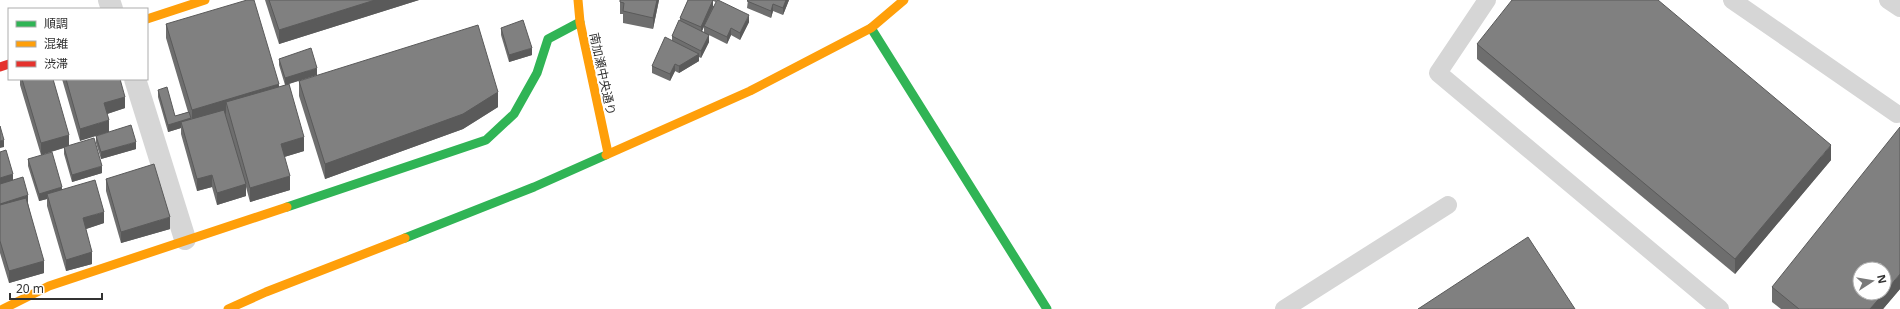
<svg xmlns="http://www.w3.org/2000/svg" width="1900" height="309" viewBox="0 0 1900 309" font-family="'Noto Sans','Noto Sans JP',sans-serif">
<rect width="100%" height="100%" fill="#fff"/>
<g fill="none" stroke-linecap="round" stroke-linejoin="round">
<g stroke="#d6d6d6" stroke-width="18">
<polyline points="1487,0 1438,73 1720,309"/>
<polyline points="1732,0 1897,114"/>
<polyline points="1888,0 1900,8"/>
<polyline points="1284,309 1448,205"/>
</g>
<g stroke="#d6d6d6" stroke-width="22">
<polyline points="109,0 112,9"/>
<polyline points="135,79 185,239"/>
</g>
<g stroke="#30b455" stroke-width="9">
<polyline points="871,28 1047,309"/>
<polyline points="287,207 486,140 514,114 537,73 548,39 580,22"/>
<polyline points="405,238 534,187 606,155"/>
</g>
<g stroke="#ff9f0a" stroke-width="9">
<polyline points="578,0 580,22 608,153"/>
<polyline points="147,19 205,0"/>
<polyline points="606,155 750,91 871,28 904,0"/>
<polyline points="3,309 49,286 287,207"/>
<polyline points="228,309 266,292 405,238"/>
</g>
<polyline stroke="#e5322d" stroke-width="9" points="0,67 9,64"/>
</g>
<g fill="#6e6e6e" fill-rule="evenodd">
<polygon points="265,0 419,0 279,44"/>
<polygon points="659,0 653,29 623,23 623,14 620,14 620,2"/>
<path d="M 688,0 L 716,0 L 716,2 L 713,1 L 713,6 L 749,22 L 740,40 L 731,35 L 727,44 L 709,35 L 709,42 L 701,58 L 699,57 L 699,61 L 679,73 L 675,71 L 670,81 L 652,73 L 652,66 L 672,41 L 672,36 L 680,21 L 680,18 ZM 704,27 L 704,32 L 702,31 Z"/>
<polygon points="748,0 789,0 783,15 773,11 771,18 747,8"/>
<polygon points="166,24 279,87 285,85 279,65 279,59 317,75 289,84 304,151 284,157 290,190 250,202 246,187 246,196 217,205 212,187 197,191 181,134 181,128 168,132 158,97 158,90 175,116 188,112 166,38"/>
<polygon points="501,28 532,55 509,62 501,35"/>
<polygon points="1477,44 1831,160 1735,274 1477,59"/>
<polygon points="20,79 53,79 69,146 102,173 72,182 64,154 64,148 41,155 20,85"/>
<polygon points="62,79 120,79 125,108 107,114 80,141"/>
<polygon points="299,81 498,107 463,129 325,179 299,96"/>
<polygon points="96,136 136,149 101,159 96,143"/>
<polygon points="0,152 13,180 28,202 28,203 44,273 9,283 0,253"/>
<polygon points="28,159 62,190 104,223 86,229 92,264 66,271 47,206 47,199 39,201 28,166"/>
<polygon points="106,179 170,229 121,243 106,191"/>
<polygon points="1772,287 1900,289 1883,309 1781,309 1772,302"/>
</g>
<g fill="#5a5a5a">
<polygon points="375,0 419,0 279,44 279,30"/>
<polygon points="657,0 659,0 653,29 653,18"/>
<polygon points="713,0 713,6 704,26 701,34 701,27"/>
<polygon points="786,0 789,0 783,15 783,8"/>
<polygon points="773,4 773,11 771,18 771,11"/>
<polygon points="749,15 749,22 740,40 740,33"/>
<polygon points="731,28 731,35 727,44 727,37"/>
<polygon points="709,35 709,42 701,58 701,51"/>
<polygon points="532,48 532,55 509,62 509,55"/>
<polygon points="699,54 699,61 679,73 679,66"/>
<polygon points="675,64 675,71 670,81 670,74"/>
<polygon points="317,68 317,75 285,85 285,78"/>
<polygon points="279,84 279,98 226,102 226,114 192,124 192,110"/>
<polygon points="498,92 498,107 463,129 325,179 325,164"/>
<polygon points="125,97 125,108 104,115 104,103"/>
<polygon points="191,118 191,125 181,122 181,128 168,132 168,125"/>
<polygon points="109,120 109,132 80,141 80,129"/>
<polygon points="69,135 69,146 41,155 41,143"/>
<polygon points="304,137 304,151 281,158 281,144"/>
<polygon points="4,140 4,147 0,148 0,141"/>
<polygon points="136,142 136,149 101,159 101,152"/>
<polygon points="1831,145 1831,160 1735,274 1735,259"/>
<polygon points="102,166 102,173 72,182 72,175"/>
<polygon points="13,174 13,181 0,185 0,178"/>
<polygon points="212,175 212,187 197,191 197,179"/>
<polygon points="290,176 290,190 250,202 250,188"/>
<polygon points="246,184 246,196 217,205 217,193"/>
<polygon points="62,187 62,194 47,194 47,199 39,201 39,194"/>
<polygon points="28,195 28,202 0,211 0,204"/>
<polygon points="104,212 104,223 83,230 83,218"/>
<polygon points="170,217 170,229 121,243 121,232"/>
<polygon points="92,252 92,264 66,271 66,260"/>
<polygon points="44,261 44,273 9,283 9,271"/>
<polygon points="1900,274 1900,289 1883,309 1870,309"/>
</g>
<g fill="#808080" stroke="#5a5a5a">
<polygon points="247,0 254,0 279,84 192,110 166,24"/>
<polygon points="269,0 375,0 279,30"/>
<polygon points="620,0 657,0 653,18 623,11 624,3 620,2"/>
<polygon points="688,0 713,0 701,27 680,18"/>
<polygon points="717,0 718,0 749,15 740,33 731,28 727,37 704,26"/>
<polygon points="748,0 786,0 783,8 773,4 771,11 747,1"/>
<polygon points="1512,0 1658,0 1831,145 1735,259 1477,44"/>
<polygon points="523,20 532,48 509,55 501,28"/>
<polygon points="679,20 709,35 701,51 672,36"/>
<polygon points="478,25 498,92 463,114 325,164 299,81"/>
<polygon points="665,37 699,54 679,66 675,64 670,74 652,66"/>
<polygon points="311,48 317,68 285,78 279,59"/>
<polygon points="22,79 53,79 69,135 41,143"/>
<polygon points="66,79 120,79 125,97 104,103 109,120 80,129"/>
<polygon points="289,84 304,137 281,144 290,176 250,188 226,102"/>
<polygon points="167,87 175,116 189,112 191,118 168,125 158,90"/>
<polygon points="224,110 246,184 217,193 212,175 197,179 181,122"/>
<polygon points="131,125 136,142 101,152 96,136"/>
<polygon points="0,126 4,140 0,141"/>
<polygon points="1900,127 1900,274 1884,293 1884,269 1860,269 1860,293 1884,293 1870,309 1799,309 1772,287"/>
<polygon points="94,138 102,166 72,175 64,147"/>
<polygon points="6,150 13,174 0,178 0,152"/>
<polygon points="52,152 62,187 39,194 28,159"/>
<polygon points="154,164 170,217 121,232 106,179"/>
<polygon points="23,177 28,195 0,204 0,184"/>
<polygon points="95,180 104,212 83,218 92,252 66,260 47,194"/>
<polygon points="26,198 44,261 9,271 0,241 0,205"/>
<polygon points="1528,237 1575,309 1418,309"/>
</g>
<g text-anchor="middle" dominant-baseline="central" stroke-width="4" stroke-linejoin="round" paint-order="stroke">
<g font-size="12" fill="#323232" stroke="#fff">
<text transform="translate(603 74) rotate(78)">南加瀬中央通り</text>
</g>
</g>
<rect x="8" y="8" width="140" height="72" fill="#ffffff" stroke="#adadad"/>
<rect x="16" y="21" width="20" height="6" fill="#30b455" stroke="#adadad"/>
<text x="44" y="28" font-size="12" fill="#323232">順調</text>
<rect x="16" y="41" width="20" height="6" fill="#ff9f0a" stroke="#adadad"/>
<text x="44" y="48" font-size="12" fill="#323232">混雑</text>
<rect x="16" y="61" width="20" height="6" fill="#e5322d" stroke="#adadad"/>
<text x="44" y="68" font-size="12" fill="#323232">渋滞</text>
<g transform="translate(1872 281) rotate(78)"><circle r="19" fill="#ffffff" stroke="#adadad"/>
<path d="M0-3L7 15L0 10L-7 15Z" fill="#7a7a7a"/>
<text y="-6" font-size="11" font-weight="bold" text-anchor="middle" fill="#323232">N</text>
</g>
<path d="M10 293v6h92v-6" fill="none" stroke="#323232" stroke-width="2"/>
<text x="16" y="293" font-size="12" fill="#323232" stroke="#ffffff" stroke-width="3" paint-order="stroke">20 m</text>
</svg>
